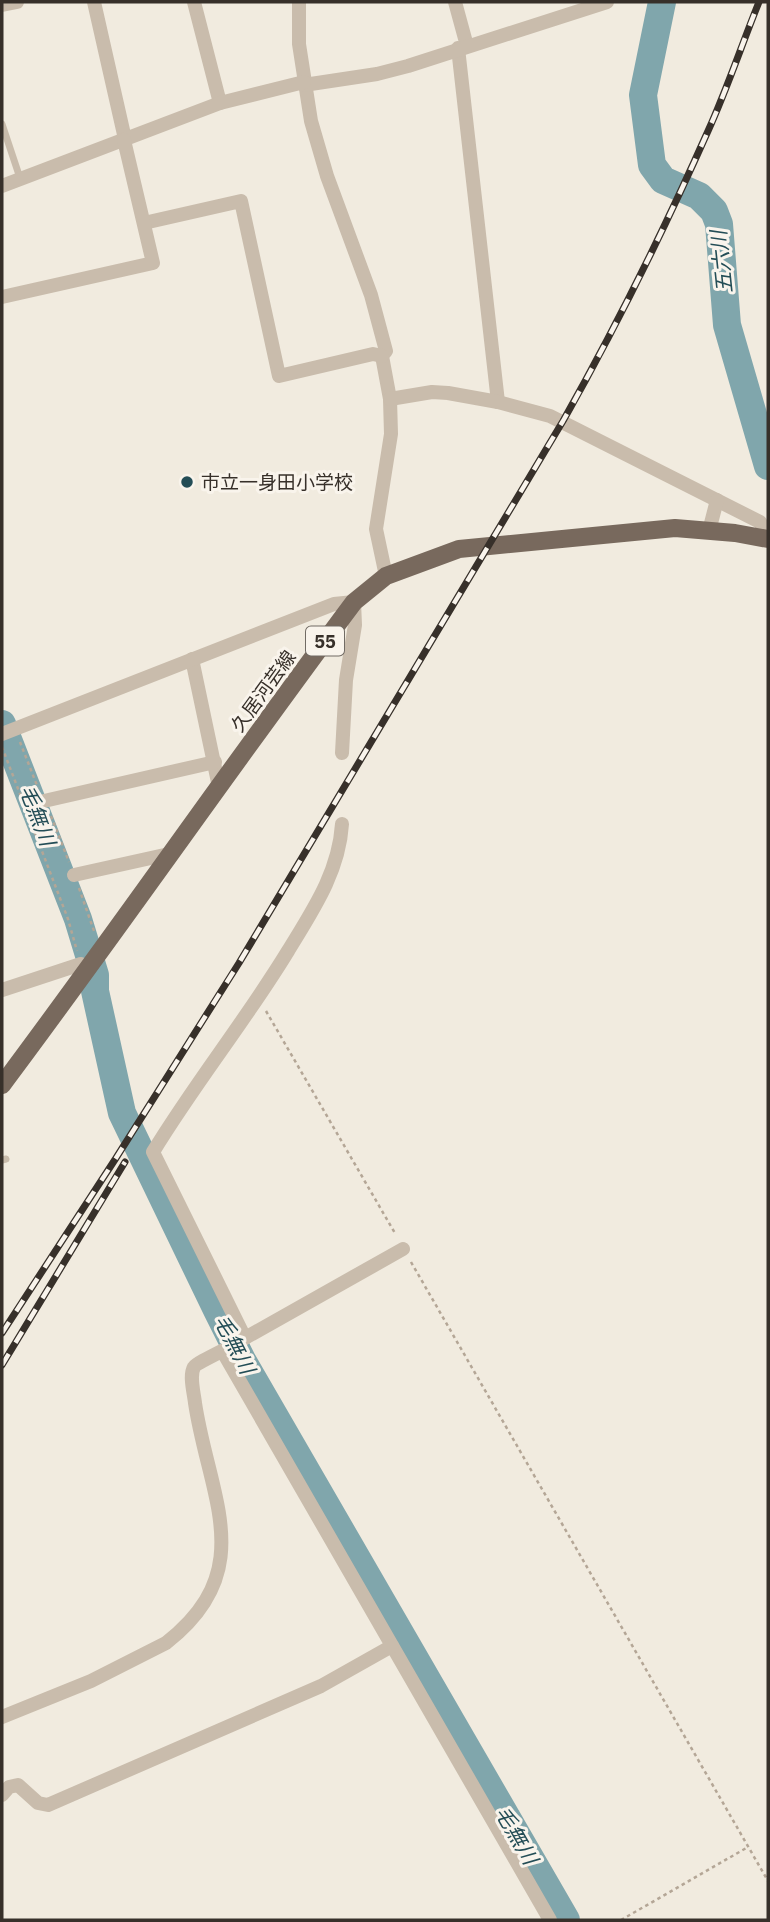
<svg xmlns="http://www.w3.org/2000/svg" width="770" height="1922" viewBox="0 0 770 1922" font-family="'IBM Plex Sans','Noto Sans JP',sans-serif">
<rect width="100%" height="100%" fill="#f1ebdf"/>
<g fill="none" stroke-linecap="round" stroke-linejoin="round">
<g stroke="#80a6ac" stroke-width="28">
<polyline points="662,2 643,95 652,165 663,180 699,196 714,211 719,224 727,325 768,466"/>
<polyline points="2,724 78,919 95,975 95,991 122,1113 217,1310 242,1360 566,1920"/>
</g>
<g stroke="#b4a696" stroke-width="2.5" stroke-dasharray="3.5 3.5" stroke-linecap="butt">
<polyline points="20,742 38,788"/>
<polyline points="2,747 68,919 77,951"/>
<polyline points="51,816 69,862"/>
<polyline points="79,888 94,931"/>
<polyline points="266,1011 396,1235"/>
<polyline points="411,1262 768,1881"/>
<polyline points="621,1920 748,1847"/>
</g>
<g stroke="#c9bcac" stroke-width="7">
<polyline points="2,124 20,178"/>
<polyline points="2,1160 6,1159"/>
</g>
<g stroke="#c9bcac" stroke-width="14">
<polyline points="94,2 125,139"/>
<polyline points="194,2 220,103"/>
<polyline points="299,2 299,44 311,121 327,176 371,295 386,351 382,356 390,399 391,434 376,529 386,576"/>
<polyline points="455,2 467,46"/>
<polyline points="2,5 17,2"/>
<polyline points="458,48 498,402"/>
<polyline points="304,85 377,74 408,66 607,2"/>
<polyline points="2,186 220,103 304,82"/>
<polyline points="144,223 241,201 279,376 373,354 382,356"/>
<polyline points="2,297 153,263 124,140"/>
<polyline points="390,399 432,392 448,393 498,402 550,416 760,522 768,538"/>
<polyline points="709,531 717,500"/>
<polyline points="192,659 219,787"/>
<polyline points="2,734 334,604 354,602 355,625 346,680 342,753"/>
<polyline points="44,801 215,762"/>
<polyline points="74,875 169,854"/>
<polyline points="2,990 81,964 83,977"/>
<polyline points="245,1338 403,1249"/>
<polyline points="223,1352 550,1920"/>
<path d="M 2,1717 L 91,1681 L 166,1643 C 260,1570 209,1497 195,1403 C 194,1393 189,1376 194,1367 C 197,1362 236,1345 245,1338 L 153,1152 C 195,1083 246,1020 288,951 C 313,910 339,872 342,824"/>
<polyline points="2,1795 9,1787 18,1785 38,1803 48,1805 321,1686 392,1646"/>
</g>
<path stroke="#78695d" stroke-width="18" d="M 2,1085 C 121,926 235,761 354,602 L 386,576 L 459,549 L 675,528 L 735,533 L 768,539"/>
<g stroke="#37302a" stroke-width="7">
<g id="rail">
<path d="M 2,1333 L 116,1158 L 239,963 L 563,421 C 616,327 664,230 708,131 C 727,89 742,44 759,2"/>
<polyline points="2,1365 125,1162"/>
</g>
</g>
<use href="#rail" stroke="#f9f4ec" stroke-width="4.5" stroke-dasharray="13" stroke-linecap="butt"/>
</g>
<circle fill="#234d56" stroke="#f9f4ec" stroke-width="2.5" cx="187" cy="482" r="7"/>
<g text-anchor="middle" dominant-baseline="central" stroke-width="6" stroke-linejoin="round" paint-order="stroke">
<rect fill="#f9f4ec" stroke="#716b64" stroke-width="2" x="306" y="626.5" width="38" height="29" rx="5"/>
<g font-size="18" font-weight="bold" fill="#37302a">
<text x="325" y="641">55</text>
</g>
<g font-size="19" fill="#37302a" stroke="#f9f4ec" text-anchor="start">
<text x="201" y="482">市立一身田小学校</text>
</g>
<g font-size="19" fill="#37302a" stroke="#f9f4ec">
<text transform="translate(263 691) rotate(-54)">久居河芸線</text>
</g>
<g font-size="21" font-style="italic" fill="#234d56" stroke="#f9f4ec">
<text transform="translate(721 262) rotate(-96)">五六川</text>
<text transform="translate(38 815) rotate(69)">毛無川</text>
<text transform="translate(235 1344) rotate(63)">毛無川</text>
<text transform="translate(517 1835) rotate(60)">毛無川</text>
</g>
</g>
<rect width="770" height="1922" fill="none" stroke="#37302a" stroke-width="7"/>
</svg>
